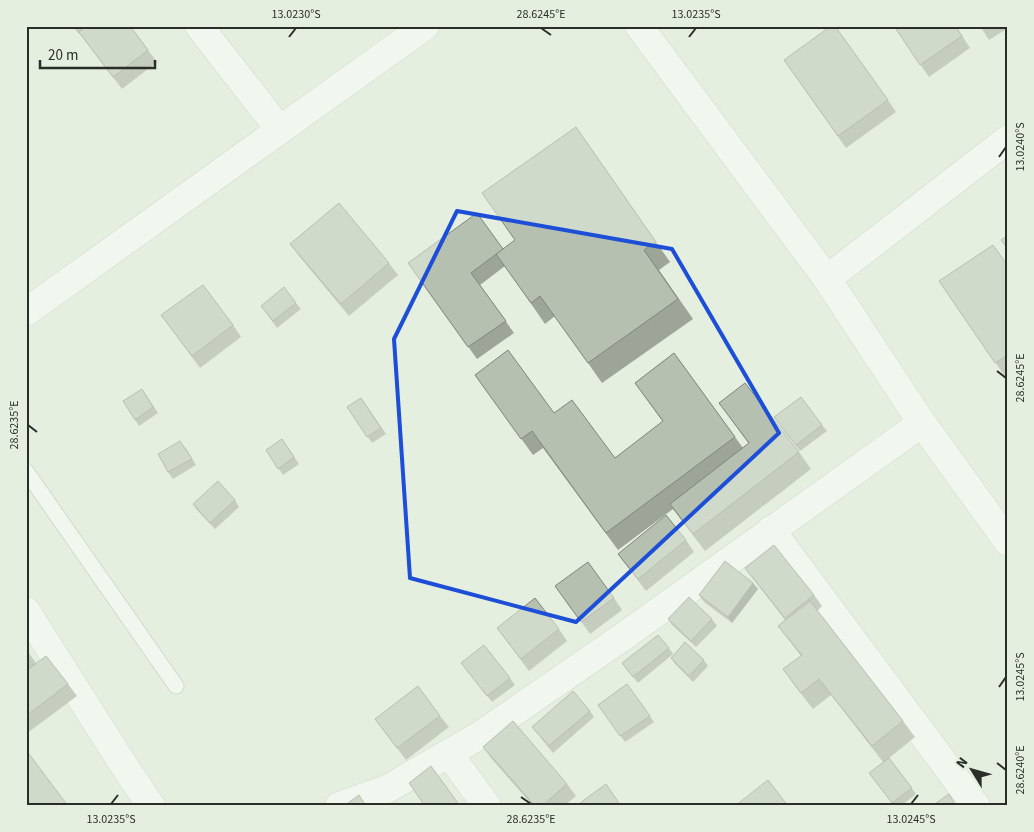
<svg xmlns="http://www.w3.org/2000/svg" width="1034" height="832" viewBox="0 0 1034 832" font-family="'Source Sans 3',sans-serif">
<rect width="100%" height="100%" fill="#e5efe0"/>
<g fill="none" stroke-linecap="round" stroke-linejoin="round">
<g stroke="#b8c2b4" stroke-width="17">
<polyline id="lane" points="26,471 176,686"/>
</g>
<g stroke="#b8c2b4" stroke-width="29">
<g id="street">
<polyline points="199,26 280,130"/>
<polyline points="639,26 827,279 922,423 1008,542"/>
<polyline points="827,279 1008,139"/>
<polyline points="771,530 976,806"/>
<polyline points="26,611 121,761 151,806"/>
<polyline points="449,754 487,806"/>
<polyline points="339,806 387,789 482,734 624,636 922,423"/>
</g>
</g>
<g stroke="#b8c2b4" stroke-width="29">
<polyline id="secondary" points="26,312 425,26"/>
</g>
<use href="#lane" stroke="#fff" stroke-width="15"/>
<use href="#street" stroke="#fff" stroke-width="28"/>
<use href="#secondary" stroke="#fff" stroke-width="28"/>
</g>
<g fill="#9da598">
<polygon points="72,26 130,26 157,62 122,89 79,33 79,34"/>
<polygon points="894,26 956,26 970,48 929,77"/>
<polygon points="980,26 1008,26 1008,28 989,40"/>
<polygon points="784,60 888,100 896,112 846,148"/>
<polygon points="576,127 670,262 659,270 693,319 602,383 555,316 545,324 505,266 480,285 514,333 477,359 408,263 503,249 515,241"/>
<polygon points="290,244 389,263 398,275 349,316 299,256"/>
<polygon points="1008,266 1008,373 1004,375 939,281"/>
<polygon points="296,303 301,309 277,328 261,306"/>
<polygon points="161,315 233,325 241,337 200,368"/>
<polygon points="674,353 743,448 749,444 719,403 799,452 811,469 705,551 673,509 618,550 543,448 533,455 475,375 554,413 615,458 663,422 635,383"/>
<polygon points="146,395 158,413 139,426 123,401"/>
<polygon points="361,398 386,434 372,443 347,407"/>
<polygon points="779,424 822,425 827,431 800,451"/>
<polygon points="282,439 299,464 283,475 266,450"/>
<polygon points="185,447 196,465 173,479 168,472"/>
<polygon points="235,500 239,507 215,529 197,510 193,504"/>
<polygon points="686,540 694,552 646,591 618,554"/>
<polygon points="745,568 814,595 822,606 817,611 903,721 915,737 889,758 916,794 901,806 894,806 874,779 883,762 831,695 813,709 795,686 783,669 801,656 778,626 785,620 754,580"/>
<polygon points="753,583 758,589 732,623 704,602 699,595"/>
<polygon points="564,598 614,598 622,610 590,634"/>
<polygon points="668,619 712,619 717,626 696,647 672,625"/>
<polygon points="497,628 559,629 567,641 529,671"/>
<polygon points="669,648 673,654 638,683 622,663"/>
<polygon points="26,649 36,663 68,684 77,696 26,734"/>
<polygon points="671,658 704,660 708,666 693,682 675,664"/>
<polygon points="466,669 510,678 515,685 492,702"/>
<polygon points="627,684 654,722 625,742 598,705"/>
<polygon points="590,711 594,717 553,753 532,727"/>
<polygon points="440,716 449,727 406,760 375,719"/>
<polygon points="483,747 567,784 576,796 564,806 533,806 491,758"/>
</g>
<polygon fill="#7f867c" points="753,583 758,589 732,623 728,617"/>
<g fill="#b6c0b1" stroke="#7f867c">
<polygon points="86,26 130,26 148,50 113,77 79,32"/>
<polygon points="831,26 835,26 888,100 838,136 784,60"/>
<polygon points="894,26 955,26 962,36 920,65"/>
<polygon points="576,127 656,242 644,250 678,299 588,363 540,296 531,303 496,254 515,240 482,193"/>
<polygon points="339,203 389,263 341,304 290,244"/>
<polygon points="477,213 503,249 471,273 506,321 468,347 408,263"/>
<polygon points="1008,235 1008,249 1001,240"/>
<polygon points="993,245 1008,266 1008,355 995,363 939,281"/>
<polygon points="203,285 233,325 192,356 161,315"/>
<polygon points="284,287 296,303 273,321 261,306"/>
<polygon points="508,350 554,413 572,400 615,458 663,421 635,383 674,353 735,437 606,533 532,431 521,439 475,375"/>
<polygon points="745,383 799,452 693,534 670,504 749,443 719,403"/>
<polygon points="142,389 153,407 135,420 123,401"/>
<polygon points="801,397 822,425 796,445 774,417"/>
<polygon points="361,398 381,428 367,437 347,407"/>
<polygon points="282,439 294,457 278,469 266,450"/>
<polygon points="180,441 192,459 168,472 158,454"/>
<polygon points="218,481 235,500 210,523 193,504"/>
<polygon points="666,515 686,540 638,579 618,554"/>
<polygon points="774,545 814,595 785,618 745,568"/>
<polygon points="725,561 753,583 728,617 699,595"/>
<polygon points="588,562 614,598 581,622 555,586"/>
<polygon points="689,597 712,619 691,641 668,619"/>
<polygon points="535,598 559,629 521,659 497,628"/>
<polygon points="810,601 903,721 872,746 819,679 801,693 783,669 802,655 778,626"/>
<polygon points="658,635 669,648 633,677 622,663"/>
<polygon points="685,642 704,660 689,676 671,658"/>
<polygon points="484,645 510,678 487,696 461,663"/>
<polygon points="26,649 29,653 26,655"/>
<polygon points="46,656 68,684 26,716 26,671"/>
<polygon points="627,684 650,716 620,736 598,705"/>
<polygon points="418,686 440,716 397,748 375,719"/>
<polygon points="573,691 590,711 549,746 532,727"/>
<polygon points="513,721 567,784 542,806 535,806 483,747"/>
<polygon points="26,750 68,806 26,806"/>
<polygon points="889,758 912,788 892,803 869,773"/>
<polygon points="431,766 460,806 425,806 409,783"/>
<polygon points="768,780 788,806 735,806"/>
<polygon points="606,784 621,806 576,806"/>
<polygon points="949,794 956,806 932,806"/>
<polygon points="359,795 366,806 344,806"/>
</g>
<path d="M0 0H1034V832H0ZM 457,211 L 672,249 L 779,433 L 576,622 L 410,578 L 394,339 Z" fill="#e5efe0" fill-opacity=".55" fill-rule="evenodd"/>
<path fill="none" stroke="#1d4ed8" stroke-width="4" stroke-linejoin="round" d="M 457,211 L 672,249 L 779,433 L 576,622 L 410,578 L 394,339 Z"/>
<path fill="none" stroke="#2a2d28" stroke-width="2" d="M 541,28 L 551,35M 289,37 L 296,28M 689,37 L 696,28M 999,157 L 1006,147M 997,371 L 1006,378M 28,425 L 37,432M 999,687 L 1006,677M 997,763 L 1006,770M 521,797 L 531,804M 111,804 L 118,795M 911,804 L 918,795"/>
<rect width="1034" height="832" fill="none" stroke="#e5efe0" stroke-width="55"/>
<g transform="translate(972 770) rotate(307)" stroke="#e5efe0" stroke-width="4" paint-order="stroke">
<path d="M0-4L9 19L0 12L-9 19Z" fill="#2a2d28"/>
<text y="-8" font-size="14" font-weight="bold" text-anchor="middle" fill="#2a2d28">N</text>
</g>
<path d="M40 60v8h115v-8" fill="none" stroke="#2a2d28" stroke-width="2.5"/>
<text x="48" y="60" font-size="15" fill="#2a2d28" stroke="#e5efe0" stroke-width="4" paint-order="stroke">20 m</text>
<rect x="28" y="28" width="978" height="776" fill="none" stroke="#2a2d28" stroke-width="2"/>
<g font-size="12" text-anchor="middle" fill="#2a2d28">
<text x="296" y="18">13.0230°S</text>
<text x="541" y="18">28.6245°E</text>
<text x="696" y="18">13.0235°S</text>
<text transform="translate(1020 147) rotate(-90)" y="4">13.0240°S</text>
<text transform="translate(1020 378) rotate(-90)" y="4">28.6245°E</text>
<text transform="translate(14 425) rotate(-90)" y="4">28.6235°E</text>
<text transform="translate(1020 677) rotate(-90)" y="4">13.0245°S</text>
<text transform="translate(1020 770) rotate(-90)" y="4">28.6240°E</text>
<text x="111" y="823">13.0235°S</text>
<text x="531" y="823">28.6235°E</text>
<text x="911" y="823">13.0245°S</text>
</g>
</svg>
